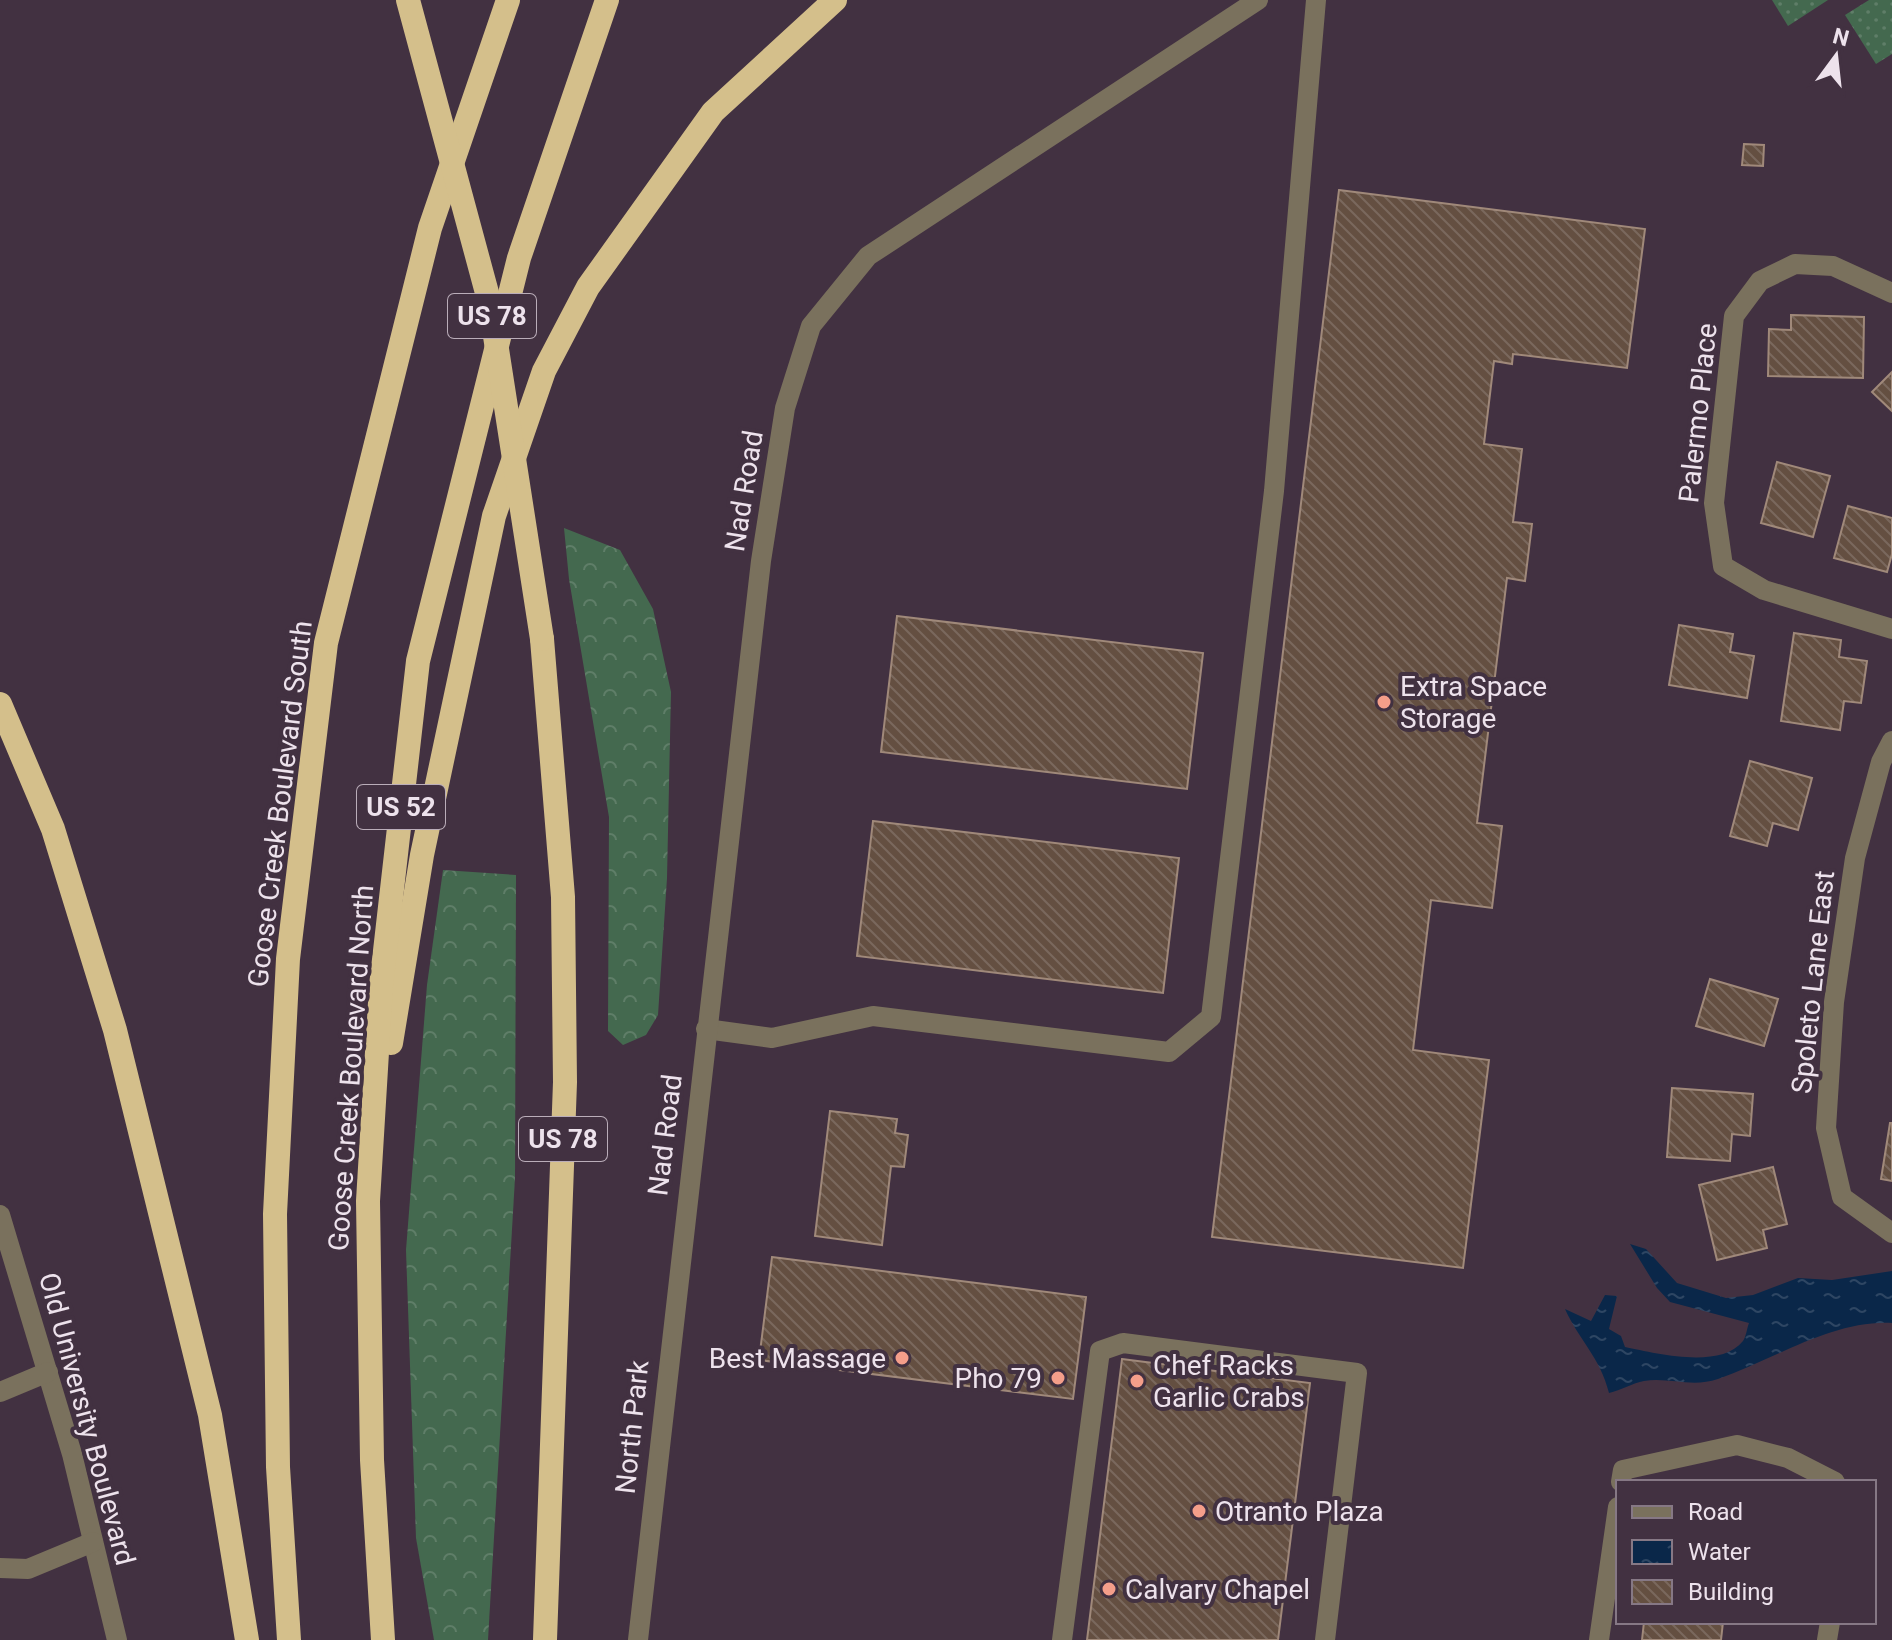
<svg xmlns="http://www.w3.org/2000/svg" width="1892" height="1640" viewBox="0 0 1892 1640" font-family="Roboto,sans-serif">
<defs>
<pattern id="forest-crowns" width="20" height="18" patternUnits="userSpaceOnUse" patternTransform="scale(2)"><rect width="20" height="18" fill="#44694f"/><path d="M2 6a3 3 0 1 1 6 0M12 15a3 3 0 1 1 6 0" fill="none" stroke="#5f7e68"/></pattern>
<pattern id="park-dots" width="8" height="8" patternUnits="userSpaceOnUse" patternTransform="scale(2)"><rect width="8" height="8" fill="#44694f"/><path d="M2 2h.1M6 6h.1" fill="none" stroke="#5f7e68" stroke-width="1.8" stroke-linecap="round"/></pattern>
<pattern id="water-ripples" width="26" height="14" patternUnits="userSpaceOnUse" patternTransform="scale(2)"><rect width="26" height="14" fill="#0a2749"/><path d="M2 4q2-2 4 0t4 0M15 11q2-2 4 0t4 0" fill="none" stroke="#2e4663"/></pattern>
<pattern id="building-back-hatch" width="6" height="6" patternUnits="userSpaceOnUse" patternTransform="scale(2)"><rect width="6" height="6" fill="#644f41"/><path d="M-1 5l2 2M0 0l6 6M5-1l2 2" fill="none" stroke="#7a685d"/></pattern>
</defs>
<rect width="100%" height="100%" fill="#423141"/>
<g fill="url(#forest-crowns)">
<polygon points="564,528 620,550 653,609 671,692 667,878 658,1015 646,1035 623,1045 608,1031 609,817 569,579"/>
<polygon points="443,870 516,875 515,1178 488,1640 434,1640 416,1538 406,1250 427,985"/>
</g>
<g fill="url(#park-dots)">
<polygon points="1772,0 1828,0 1788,26"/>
<polygon points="1869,0 1892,0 1892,54 1876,64 1845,15"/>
</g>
<path fill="url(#water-ripples)" d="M 1630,1244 L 1646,1249 L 1677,1283 L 1726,1298 L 1753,1295 L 1798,1278 L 1832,1280 L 1892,1271 L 1892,1323 C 1832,1320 1773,1360 1718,1379 C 1692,1388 1669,1377 1644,1381 C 1633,1383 1621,1390 1609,1393 C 1600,1357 1579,1340 1565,1309 L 1591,1321 L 1605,1295 L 1617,1296 L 1609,1329 L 1621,1336 L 1625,1347 C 1655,1353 1720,1370 1743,1341 C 1746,1337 1747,1328 1749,1323 L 1670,1302 L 1657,1288 Z"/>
<g fill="url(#building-back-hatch)" stroke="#a0897a" stroke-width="2">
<polygon points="1744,144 1764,145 1763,166 1742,165"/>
<polygon points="1339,190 1645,229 1627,368 1513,354 1512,364 1494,361 1484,444 1522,449 1513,522 1532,524 1525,581 1507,578 1477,823 1502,826 1492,908 1431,900 1413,1050 1489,1060 1463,1268 1212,1237"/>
<polygon points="1791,315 1864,317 1863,378 1768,376 1769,329 1791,330"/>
<polygon points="1892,372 1892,411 1872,392"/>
<polygon points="1777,462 1830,476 1813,537 1761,523"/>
<polygon points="1848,506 1892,518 1892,554 1887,572 1834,558"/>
<polygon points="897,616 1203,653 1187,789 881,752"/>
<polygon points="1679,625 1733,634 1730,652 1754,656 1747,698 1669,685"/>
<polygon points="1794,633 1841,640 1839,657 1867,661 1861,703 1844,701 1840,730 1781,721"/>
<polygon points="1750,761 1812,778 1798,830 1773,823 1767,846 1730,836"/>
<polygon points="873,821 1179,858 1163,993 857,956"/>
<polygon points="1710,979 1778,999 1764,1046 1696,1026"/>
<polygon points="1672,1088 1753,1094 1750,1136 1732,1134 1730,1161 1667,1157"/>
<polygon points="830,1111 897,1119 895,1133 908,1135 904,1167 891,1166 882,1245 815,1236"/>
<polygon points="1890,1123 1892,1123 1892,1181 1881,1179"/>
<polygon points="1773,1167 1787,1224 1763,1230 1767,1248 1717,1260 1699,1185"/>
<polygon points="772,1257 1086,1297 1073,1399 759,1360"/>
<polygon points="1122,1359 1310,1383 1278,1640 1087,1640"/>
<polygon points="1644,1622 1723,1622 1721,1640 1642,1640"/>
</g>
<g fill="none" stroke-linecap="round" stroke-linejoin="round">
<g stroke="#7a715d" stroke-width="20">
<polyline points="1892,293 1833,266 1795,264 1760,281 1734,316 1714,503 1723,566 1764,590 1892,629"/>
<polyline points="1892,741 1881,762 1855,858 1834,1002 1826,1128 1842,1197 1892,1233"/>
<polyline points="706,1029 772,1038 873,1016 1169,1052 1211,1017 1274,491 1316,0"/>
<polyline points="0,1215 72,1454 117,1640"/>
<polyline points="0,1392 48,1372"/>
<polyline points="1621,1482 1623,1470 1737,1445 1788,1458 1835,1482"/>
<polyline points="0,1568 28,1569 93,1542"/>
<polyline points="638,1640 761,561 785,408 811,326 868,256 1258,0"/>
<polyline points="1062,1640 1100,1351 1123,1343 1357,1373 1325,1640"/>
<polyline points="1599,1640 1618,1507"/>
<polyline points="1827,1640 1830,1622"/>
</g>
<g stroke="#d4bf8b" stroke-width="24">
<polyline points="542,639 563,897 565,1082 545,1640"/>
<polyline points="0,704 53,829 115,1030 210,1415 247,1640"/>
<polyline points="391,1043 422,855 494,516 544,371 588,287 713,112 835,0"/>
<polyline points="289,1640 278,1467 275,1214 288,959 326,643 430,228 508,0"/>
<polyline points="383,1640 372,1460 368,1201 381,986 418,661 519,258 607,0"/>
</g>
<polyline stroke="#d4bf8b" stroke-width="24" points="408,0 490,304 542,639"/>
</g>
<g fill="#f49e8a" stroke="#423141" stroke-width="3">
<circle cx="1384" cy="702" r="8"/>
<circle cx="902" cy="1358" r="8"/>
<circle cx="1058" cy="1378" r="8"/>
<circle cx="1137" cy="1381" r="8"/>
<circle cx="1199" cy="1511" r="8"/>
<circle cx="1109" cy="1589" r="8"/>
</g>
<g text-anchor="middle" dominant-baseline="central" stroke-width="8" stroke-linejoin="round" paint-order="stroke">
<g fill="#423141" stroke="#baadb9" stroke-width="2">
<rect x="448" y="294" width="88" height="44" rx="6"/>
<rect x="357" y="785" width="88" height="44" rx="6"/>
<rect x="519" y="1117" width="88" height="44" rx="6"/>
</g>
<g font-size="26" font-weight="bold" fill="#ede2ec">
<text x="492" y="316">US 78</text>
<text x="401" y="807">US 52</text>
<text x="563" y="1139">US 78</text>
</g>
<g font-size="28" fill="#ede2ec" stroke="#423141">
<text transform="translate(1698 413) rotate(-84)">Palermo Place</text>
<text transform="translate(744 491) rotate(-81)">Nad Road</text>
<text transform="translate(280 804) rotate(-83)">Goose Creek Boulevard South</text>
<text transform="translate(1813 982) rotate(-84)">Spoleto Lane East</text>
<text transform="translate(351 1068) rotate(-86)">Goose Creek Boulevard North</text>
<text transform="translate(665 1135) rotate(-83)">Nad Road</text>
<text transform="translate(87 1419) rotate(75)">Old University Boulevard</text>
<text transform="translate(632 1427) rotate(-84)">North Park</text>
</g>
<g font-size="28" fill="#ede2ec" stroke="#423141" text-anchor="start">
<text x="1400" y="686">Extra Space<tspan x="1400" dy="32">Storage</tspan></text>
<text x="886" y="1358" text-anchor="end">Best Massage</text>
<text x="1153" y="1365">Chef Racks<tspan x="1153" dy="32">Garlic Crabs</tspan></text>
<text x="1042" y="1378" text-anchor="end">Pho 79</text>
<text x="1215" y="1511">Otranto Plaza</text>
<text x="1125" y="1589">Calvary Chapel</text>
</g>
</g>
<rect x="1616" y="1480" width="260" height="144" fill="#423141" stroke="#867885" stroke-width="2"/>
<rect x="1632" y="1506" width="40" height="12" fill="#7a715d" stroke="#867885" stroke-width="2"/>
<text x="1688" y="1520" font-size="24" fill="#ede2ec">Road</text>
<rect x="1632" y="1540" width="40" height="24" fill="url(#water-ripples)" stroke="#867885" stroke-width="2"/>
<text x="1688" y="1560" font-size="24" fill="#ede2ec">Water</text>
<rect x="1632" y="1580" width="40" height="24" fill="url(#building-back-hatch)" stroke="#867885" stroke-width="2"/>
<text x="1688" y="1600" font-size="24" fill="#ede2ec">Building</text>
<g transform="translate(1836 56) rotate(15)" stroke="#423141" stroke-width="6" paint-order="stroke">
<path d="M0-6L14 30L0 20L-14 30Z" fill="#ede2ec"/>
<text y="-12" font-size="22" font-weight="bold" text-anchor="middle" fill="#ede2ec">N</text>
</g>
</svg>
